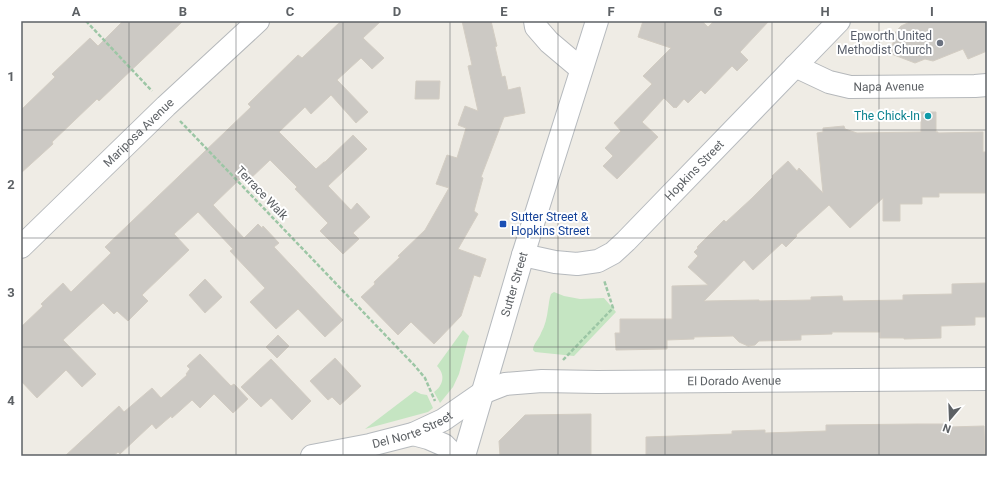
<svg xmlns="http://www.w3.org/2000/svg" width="1008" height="477" viewBox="0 0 1008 477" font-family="Roboto,sans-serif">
<rect width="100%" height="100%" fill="#efece5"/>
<g fill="#c5e5c2">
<path d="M 554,292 L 564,296 L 580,299 L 604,298 L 616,312 L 574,356 L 535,352 L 533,350 C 533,344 539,339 541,333 C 545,326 547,317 548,309 C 549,304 549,299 551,294 Z"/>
<path d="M 463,330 L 469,336 L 459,374 L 453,387 L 440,403 L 434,392 C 443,386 446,375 437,366 Z"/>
<polygon points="415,391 421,394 427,395 433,408 428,412 365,429"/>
</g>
<g fill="#ccc9c4" stroke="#d3cdc3">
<polygon points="123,21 183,21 99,101 97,99 52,142 53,144 21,173 21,110 55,77 52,74 90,38 98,46"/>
<polygon points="341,21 381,21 363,38 384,58 372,69 361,58 337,80 368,112 356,123 331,95 311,114 305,107 279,132 316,169 324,162 325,162 353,135 367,149 328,186 351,210 357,203 370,217 353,233 359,239 343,254 320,231 328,223 295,189 297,187 270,160 248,181 243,176 213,205 244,238 258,224 262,228 263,226 279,243 274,247 343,320 325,337 298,309 276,329 250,302 265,288 230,251 233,249 198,212 174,234 189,250 142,295 148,301 128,321 117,311 114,314 103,303 63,340 96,374 82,387 66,370 37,398 21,381 21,327 43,306 41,304 63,283 71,292 111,253 105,247 251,107 248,104 298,55 302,58"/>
<polygon points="462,21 491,21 497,46 495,47 502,77 505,76 508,90 520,87 525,113 504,117 481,177 483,178 474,211 478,214 458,249 486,259 480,277 474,275 461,316 434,344 411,322 398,335 361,297 375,284 374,282 400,257 398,256 425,230 449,188 436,184 447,155 457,158 466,128 458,125 465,106 478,111 468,66 472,65"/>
<polygon points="643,21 702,21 708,27 714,21 769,21 740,52 748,60 737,71 732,66 705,94 701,90 688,103 684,99 676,108 675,107 674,108 664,98 642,122 658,137 617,179 603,166 613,156 605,148 621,131 614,123 652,84 643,76 671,48 638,37"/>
<polygon points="912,21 987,21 987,51 968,59 963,49 933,61 925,59 915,63 889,53 895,38 893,35 901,26"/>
<polygon points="416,81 440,81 439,99 415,99"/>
<polygon points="921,112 936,112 936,132 938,132 938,133 983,132 983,152 986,152 987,193 939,193 939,197 922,197 922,204 900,204 900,221 883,221 883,198 850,228 829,205 796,235 797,236 786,247 782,243 753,270 744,260 704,301 759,300 759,301 811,300 811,297 842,296 843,301 903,300 903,295 952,294 952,284 987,283 987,317 975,317 975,325 941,326 941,338 904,339 904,338 880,338 880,332 832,332 832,334 801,335 801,340 759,341 755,345 748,346 739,342 733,336 694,337 694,339 667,340 667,349 616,350 615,333 620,333 620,319 672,319 672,286 708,285 688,267 698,256 694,252 698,248 697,247 724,220 726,222 751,199 773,177 772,176 788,161 797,171 799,168 823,193 817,133 823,132 823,128 844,126 845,129 857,133 921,132"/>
<polygon points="205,279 222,297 205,313 189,295"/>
<polygon points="278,335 289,346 277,358 266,347"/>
<polygon points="200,354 231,386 234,384 248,399 233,413 214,394 200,408 192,400 172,418 171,416 156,429 152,424 120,454 118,452 113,456 65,456 119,406 124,412 152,388 161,398 187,375 186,374 190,369 187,366"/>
<polygon points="335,358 361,386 340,405 332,397 328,400 310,381"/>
<polygon points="271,359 311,401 292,420 271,398 261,407 241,387"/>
<polygon points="591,414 591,456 500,456 499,441 525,415"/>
<polygon points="918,424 949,424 949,427 984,426 985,456 646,456 646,437 732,434 732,431 765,430 765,433 826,431 826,425"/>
</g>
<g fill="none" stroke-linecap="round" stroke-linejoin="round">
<g stroke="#b5b8bb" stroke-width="24">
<g id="street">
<polyline points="535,21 536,27 549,42 581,69"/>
<path id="s1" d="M 795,66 L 829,82 L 850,87 L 975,86 L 987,85"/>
<path id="s2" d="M 21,247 L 166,106 L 258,21"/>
<path id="s3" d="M 482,393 L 505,384 L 542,381 L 597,382 L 987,379"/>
</g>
</g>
<g stroke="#b6babe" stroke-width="24">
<g id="secondary">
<path id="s4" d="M 523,255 L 555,262 L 577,264 L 598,261 L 613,253 L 626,241 L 839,21"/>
<polyline points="413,434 428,438 444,445 455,456"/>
<path id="s5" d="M 312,456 L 370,445 L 413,434 L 443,420 L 482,393"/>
<path id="s6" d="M 464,456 L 523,255 L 597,21"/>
</g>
</g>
<g stroke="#9cc6a5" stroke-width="2.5" stroke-dasharray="4 2" stroke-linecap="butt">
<polyline points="86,21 152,91"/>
<polyline points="180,121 415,366 425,378 435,401"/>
<polyline points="563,360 613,308 604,280"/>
</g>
<use href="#street" stroke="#fff" stroke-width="22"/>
<use href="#secondary" stroke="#fff" stroke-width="22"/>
</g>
<path fill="none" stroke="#5d6165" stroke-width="1" stroke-opacity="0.55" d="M 129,21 L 129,456M 236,21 L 236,456M 343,21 L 343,456M 450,21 L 450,456M 558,21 L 558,456M 665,21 L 665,456M 772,21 L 772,456M 879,21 L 879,456M 21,130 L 987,130M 21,238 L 987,238M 21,347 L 987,347"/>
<circle fill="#6b7280" stroke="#fff" stroke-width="1.5" cx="940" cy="43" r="4"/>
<circle fill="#0f9aa8" stroke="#fff" stroke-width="1.5" cx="928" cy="116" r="4"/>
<rect fill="#1a4fb4" stroke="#fff" stroke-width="1.5" x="499" y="220" width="8" height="8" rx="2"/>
<g text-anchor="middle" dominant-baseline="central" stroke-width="4" stroke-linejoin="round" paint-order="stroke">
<g font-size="12" fill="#5b616d" stroke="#fff" text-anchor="end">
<text x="932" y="36">Epworth United<tspan x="932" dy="14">Methodist Church</tspan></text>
</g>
<g font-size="12" fill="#5d6165" stroke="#fff">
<text stroke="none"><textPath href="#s1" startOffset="98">Napa Avenue</textPath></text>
<text stroke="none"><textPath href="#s2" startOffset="164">Mariposa Avenue</textPath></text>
<text stroke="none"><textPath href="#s4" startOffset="209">Hopkins Street</textPath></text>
<text transform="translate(262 193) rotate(46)">Terrace Walk</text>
<text stroke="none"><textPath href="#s6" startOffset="179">Sutter Street</textPath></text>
<text stroke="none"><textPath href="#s3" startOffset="254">El Dorado Avenue</textPath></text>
<text stroke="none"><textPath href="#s5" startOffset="104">Del Norte Street</textPath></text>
</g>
<g font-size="12" fill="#0d838f" stroke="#fff" text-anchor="end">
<text x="920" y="116">The Chick-In</text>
</g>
<g font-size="12" fill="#164399" stroke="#fff" text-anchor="start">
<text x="511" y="217">Sutter Street &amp;<tspan x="511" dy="14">Hopkins Street</tspan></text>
</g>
</g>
<rect width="1008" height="477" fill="none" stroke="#ffffff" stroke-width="44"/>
<g transform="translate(950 419) rotate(199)" stroke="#ffffff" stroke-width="3" paint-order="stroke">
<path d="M0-3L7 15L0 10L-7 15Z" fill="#5d6165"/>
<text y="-6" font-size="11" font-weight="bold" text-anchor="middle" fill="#5d6165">N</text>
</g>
<rect x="22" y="22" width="964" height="433" fill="none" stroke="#5d6165" stroke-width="1.5"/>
<g font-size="13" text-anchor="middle" font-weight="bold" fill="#5d6165">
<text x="76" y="16">A</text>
<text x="183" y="16">B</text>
<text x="290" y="16">C</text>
<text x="397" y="16">D</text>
<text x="504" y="16">E</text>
<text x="611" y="16">F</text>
<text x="718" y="16">G</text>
<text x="825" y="16">H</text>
<text x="932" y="16">I</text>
<text x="11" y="81">1</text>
<text x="11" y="189">2</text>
<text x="11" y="297">3</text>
<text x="11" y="405">4</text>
</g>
</svg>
